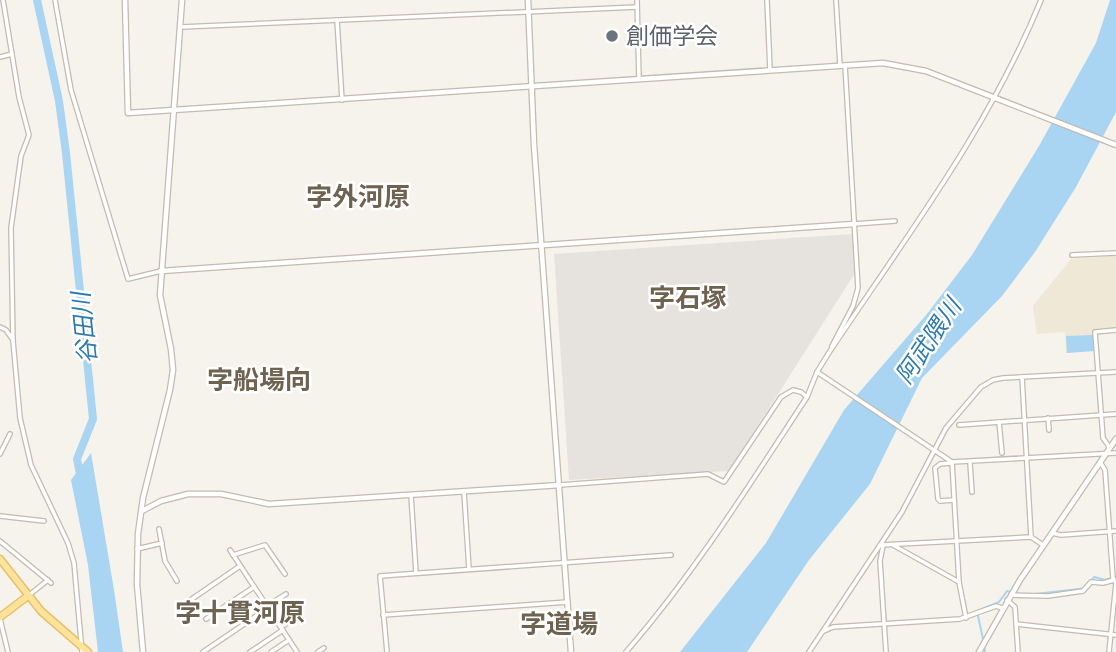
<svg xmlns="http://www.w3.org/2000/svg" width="1116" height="652" viewBox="0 0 1116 652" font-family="Cabin,'Noto Sans JP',sans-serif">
<rect width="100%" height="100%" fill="#f6f3ec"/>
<polygon fill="#e6e2dd" points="853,234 855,273 729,471 569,480 554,254"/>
<polygon fill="#efe8d6" points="1116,256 1116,329 1093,330 1094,351 1066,353 1065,332 1037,334 1033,306 1071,259"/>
<g fill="#a9d4f2">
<polygon points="1110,0 1116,0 1116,112 1076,187 1035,252 1002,296 922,378 870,484 809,560 747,652 680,652 766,543 844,410 927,314 972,255 1039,146 1096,43"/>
<polygon points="1093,335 1094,351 1067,353 1066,336"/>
<polygon points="91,453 114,590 123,652 98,652 88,565 71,480"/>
</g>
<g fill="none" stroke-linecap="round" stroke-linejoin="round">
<g stroke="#a9d4f2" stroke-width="2">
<polyline points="1092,580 1094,577 1106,580 1116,576"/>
<polyline points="1035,594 1088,588 1090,586"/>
<polyline points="983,639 977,611 999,602 1007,591 1019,594"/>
<polyline points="984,645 985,652"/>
</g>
<polyline stroke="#a9d4f2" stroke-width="8" points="37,0 59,101 66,153 93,419 77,459 81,479"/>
<g stroke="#c2bbae" stroke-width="6">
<g id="minor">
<polyline points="3,0 19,97 29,135 21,156 11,228 13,341 20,418 31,465 68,543 74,563 82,652"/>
<polyline points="55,0 71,90 128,279 161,271"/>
<polyline points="637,0 639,79"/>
<polyline points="767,0 770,70"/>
<polyline points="836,0 840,65"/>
<polyline points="337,20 342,100"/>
<polyline points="181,27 637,7"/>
<polyline points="0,57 12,54"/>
<polyline points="854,224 895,221"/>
<polyline points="1072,255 1116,253"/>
<polyline points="0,327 6,330 13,340"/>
<polyline points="832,346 853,306 858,288 845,65"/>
<polyline points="817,372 952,462 1116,453"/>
<polyline points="1022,377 1031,537"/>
<polyline points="1048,418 1049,430"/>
<polyline points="999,422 1002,453"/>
<polyline points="959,425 1116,414"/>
<polyline points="1110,448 1103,438 1095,332 1116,330"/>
<polyline points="0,454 10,434"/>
<polyline points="952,462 959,582 966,618"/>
<polyline points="1100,462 1105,470 1113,578 1116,583 1109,652"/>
<polyline points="951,463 940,464 935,468 938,499 940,501 953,500"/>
<polyline points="970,463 972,492"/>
<polyline points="560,485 708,474 724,482 781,397 793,390 801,392 807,397"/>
<polyline points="464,492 469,569"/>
<polyline points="411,495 416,573"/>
<polyline points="0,516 44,521"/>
<polyline points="159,529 165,561 177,581"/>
<polyline points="1052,533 1061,535 1116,531"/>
<polyline points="0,541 51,583"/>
<polyline points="881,545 1031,537 1043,545"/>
<polyline points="893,545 959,582"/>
<polyline points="883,546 880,561 886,652"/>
<polyline points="137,549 162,543"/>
<polyline points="230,550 297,652"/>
<polyline points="233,555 265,545 285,574"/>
<polyline points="1011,595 1048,596 1083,591 1091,582 1103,583 1114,580"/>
<polyline points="28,596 48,580"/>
<polyline points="1007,600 1015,607 1018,652"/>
<polyline points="189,601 240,566"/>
<polyline points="267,606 286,594"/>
<polyline points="383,615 568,602"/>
<polyline points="0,619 8,652"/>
<polyline points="206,619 254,587"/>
<polyline points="1016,624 1116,635"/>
<polyline points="281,627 291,621"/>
<polyline points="824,631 833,627 960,619 996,606 1002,608"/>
<polyline points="203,652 268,608"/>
<polyline points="250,652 283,630"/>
<polyline points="271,652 289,640"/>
<polyline points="318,652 324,648"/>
<polyline points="387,652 380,576 671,555"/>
<path d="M 626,652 C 694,574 750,484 807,397 L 817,372 L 830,351 C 906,237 989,128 1041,0"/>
<polyline points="809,652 902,512 946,428 981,387 993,380 1003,378 1116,372"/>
</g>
</g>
<g stroke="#c2bbae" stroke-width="7">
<g id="tertiary">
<polyline points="125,0 128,113 883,63 926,71 1116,145"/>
<polyline points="528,0 534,145 571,652"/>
<polyline points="161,271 854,224"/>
<polyline points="142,511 161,501 188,494 221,494 269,504 560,485"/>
<polyline points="143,652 137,584 138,534 143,498 170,390 173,370 171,349 160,295 182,0"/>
<polyline points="979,652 1020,580 1116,439"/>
</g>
</g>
<g stroke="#e6c16a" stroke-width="9">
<g id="primary">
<polyline points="0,559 41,611 88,652"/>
<polyline points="0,617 28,596"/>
</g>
</g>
<use href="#minor" stroke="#fff" stroke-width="3.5"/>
<use href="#tertiary" stroke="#fff" stroke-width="4.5"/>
<use href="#primary" stroke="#ffe39c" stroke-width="6"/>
</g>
<circle fill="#6b7280" stroke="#fff" stroke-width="2.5" cx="612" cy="36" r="7"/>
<g text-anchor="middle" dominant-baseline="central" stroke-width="5" stroke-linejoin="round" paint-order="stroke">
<g font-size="23" fill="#5b616d" stroke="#fff" text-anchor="start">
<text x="626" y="36">創価学会</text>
</g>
<g font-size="24" font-style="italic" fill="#2e7ab2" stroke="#fff">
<text transform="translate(84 328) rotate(-96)">谷田川</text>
<text transform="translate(928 341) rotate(-56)">阿武隈川</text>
</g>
<g font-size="26" font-weight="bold" fill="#6e6250" stroke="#fff">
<text x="358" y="197">字外河原</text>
<text x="688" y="298">字石塚</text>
<text x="259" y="380">字船場向</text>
<text x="240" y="613">字十貫河原</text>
<text x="559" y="624">字道場</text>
</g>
</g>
</svg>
